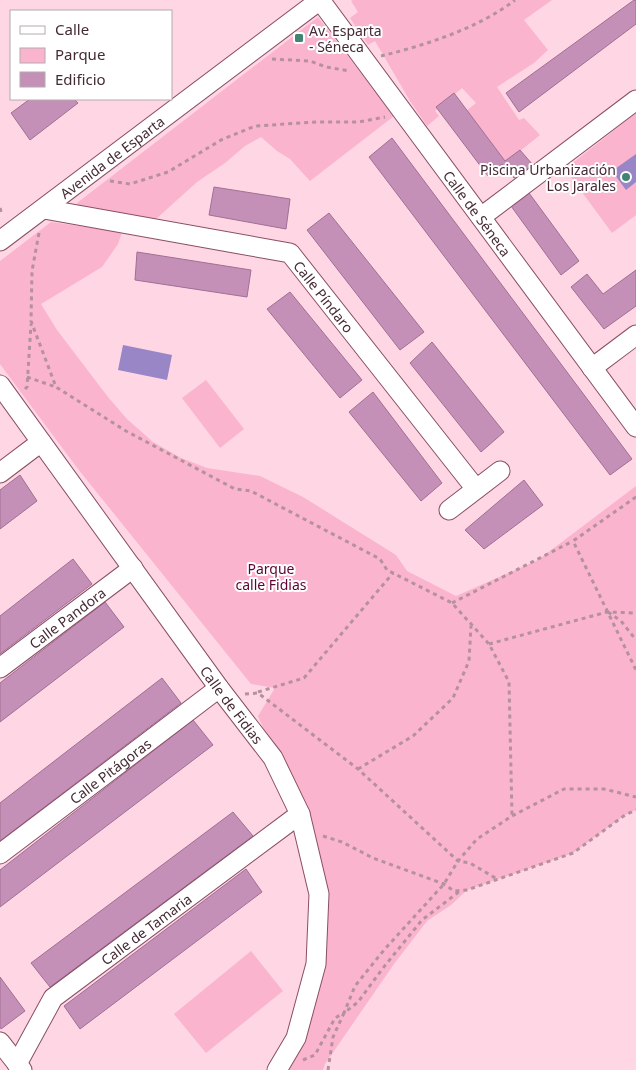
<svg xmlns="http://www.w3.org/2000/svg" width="636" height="1070" viewBox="0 0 636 1070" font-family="'Noto Sans',sans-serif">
<rect width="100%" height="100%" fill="#ffd6e3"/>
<g fill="#fbb4cd">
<polygon points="353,0 552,0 524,20 548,50 534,63 497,87 519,120 524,118 540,135 504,164 465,112 476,103 462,88 435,111 439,116 427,126 410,101 375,41 368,45 350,18 358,12 351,1"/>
<polygon points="318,17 394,116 310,181 290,159 277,151 261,137 245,146 225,163 197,182 156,219 78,206 77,203"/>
<polygon points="636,113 636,215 612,233 565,169"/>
<polygon points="51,222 122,232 118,244 102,267 41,304 57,330 108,397 127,419 153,442 181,458 207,468 260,476 303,497 396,555 407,571 456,596 538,560 636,486 636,810 625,815 573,853 467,890 451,905 427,921 394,964 325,1064 323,1070 277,1070 296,1038 319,894 300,814 258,716 275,688 251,684 78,469 0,364 0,261"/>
<polygon points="206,380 244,429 220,448 182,398"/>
<polygon points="251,951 283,991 206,1053 174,1014"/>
</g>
<g fill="#9886c6">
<polygon points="636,154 636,182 626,190 612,171"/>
<polygon points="123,345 172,355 167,380 118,370"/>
</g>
<g fill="#c590b7" stroke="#a16f94">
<polygon points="634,0 636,0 636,24 519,112 506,93"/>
<polygon points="454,93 505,161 520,150 533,165 514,178 502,164 488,176 436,107"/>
<polygon points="30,99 74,99 78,103 30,140 11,113"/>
<polygon points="392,138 632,459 610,475 369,157"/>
<polygon points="214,187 290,199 286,229 209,215"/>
<polygon points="529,193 579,261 561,275 511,206"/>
<polygon points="329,213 424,332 400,350 307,230"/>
<polygon points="137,252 251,270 247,297 135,280"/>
<polygon points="636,270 636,306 604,329 571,287 587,274 603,294"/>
<polygon points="290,292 362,380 340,398 267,309"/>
<polygon points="432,342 504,432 481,452 410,363"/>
<polygon points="373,392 442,483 421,501 349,412"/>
<polygon points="20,475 37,501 0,529 0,490"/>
<polygon points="524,480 543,505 484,549 465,530"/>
<polygon points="73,559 92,584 0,654 0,616"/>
<polygon points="105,602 124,627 0,722 0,683"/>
<polygon points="162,678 181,703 0,841 0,803"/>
<polygon points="193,720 213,745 0,907 0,870"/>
<polygon points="233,812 253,836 50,987 31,963"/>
<polygon points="246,869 262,892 80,1029 64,1006"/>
<polygon points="0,977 25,1011 1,1029 0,1027"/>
</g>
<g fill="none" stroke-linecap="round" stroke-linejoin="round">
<g stroke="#894f65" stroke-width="21">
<g id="minor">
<path id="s1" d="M 320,0 L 636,427"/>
<path id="s2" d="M 44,209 L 290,253 L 476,489"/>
<polyline points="481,217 636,100"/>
<path id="s3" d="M 0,241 L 320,0"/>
<polyline points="592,368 636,335"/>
<path id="s4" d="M 0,385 L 219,688 L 273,758 L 300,814 L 319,894 L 316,964 L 296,1038 L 277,1070"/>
<polyline points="0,473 41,442"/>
<polyline points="449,510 500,471"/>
<path id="s5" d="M 0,668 L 133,568"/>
<path id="s6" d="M 0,854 L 219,688"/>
<polyline points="0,1042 22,1070"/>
<path id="s7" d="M 17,1064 L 53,998 L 300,814"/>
</g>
</g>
<g stroke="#b4919d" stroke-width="3" stroke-dasharray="4 4" stroke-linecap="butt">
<path d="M 381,56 C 426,45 479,28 515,0"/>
<polyline points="272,59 310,61 326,67 350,71"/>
<polyline points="110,181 130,184 168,172 221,140 255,126 317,122 359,122 385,117"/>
<polyline points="0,208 2,215"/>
<polyline points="39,233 32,271 31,321 56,387 126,431 235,489 251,491 380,559 387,570 452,603 489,644 509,682 512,816"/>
<polyline points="27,377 56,387"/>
<polyline points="25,389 27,387 31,324"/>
<polyline points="636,497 573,541 636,670"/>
<polyline points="452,603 573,541"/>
<polyline points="608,612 621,621 636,640"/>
<polyline points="489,644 607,612 636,613"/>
<polyline points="258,692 304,678 393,573"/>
<polyline points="245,694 258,693 358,769 458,861 470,863 497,879"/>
<polyline points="358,769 413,736 453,698 469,661 471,626"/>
<polyline points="323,836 342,842 373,858 444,884 454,891 467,890 573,853 625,815 636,810"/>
<polyline points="303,1060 315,1055 335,1018 344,1013 355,986 384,950 444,884 458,861 477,839 512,816 564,789 604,789 636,797"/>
<polyline points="328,1070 333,1037 344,1013 358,1002 383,968 422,920 460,891"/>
</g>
<use href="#minor" stroke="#fff" stroke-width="19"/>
</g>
<g fill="#428474" stroke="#fff" stroke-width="2">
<rect x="294" y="33" width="10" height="10" rx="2.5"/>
<circle cx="626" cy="177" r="5"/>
</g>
<g text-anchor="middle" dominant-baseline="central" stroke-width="4" stroke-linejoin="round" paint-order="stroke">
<g font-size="14" fill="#442a34" stroke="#fff" text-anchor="start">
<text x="309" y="30">Av. Esparta<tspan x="309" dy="16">- Séneca</tspan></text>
<text x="616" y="169" text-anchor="end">Piscina Urbanización<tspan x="616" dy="16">Los Jarales</tspan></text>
</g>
<g font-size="14" fill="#442a34" stroke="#fff">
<text stroke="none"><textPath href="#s3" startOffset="140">Avenida de Esparta</textPath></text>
<text stroke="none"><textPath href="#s1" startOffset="265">Calle de Séneca</textPath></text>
<text stroke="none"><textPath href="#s2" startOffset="305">Calle Píndaro</textPath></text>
<text stroke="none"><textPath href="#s5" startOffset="84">Calle Pandora</textPath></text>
<text stroke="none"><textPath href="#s4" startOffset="395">Calle de Fidias</textPath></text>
<text stroke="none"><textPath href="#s6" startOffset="138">Calle Pitágoras</textPath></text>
<text stroke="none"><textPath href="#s7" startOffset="191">Calle de Tamaria</textPath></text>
</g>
<g font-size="14" fill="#5e0333" stroke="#fff">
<text x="271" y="568">Parque<tspan x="271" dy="16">calle Fidias</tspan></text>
</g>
</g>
<rect x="10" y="10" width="162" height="90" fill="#ffffff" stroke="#b4aaae"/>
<rect x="20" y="26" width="25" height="8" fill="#ffffff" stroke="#b4aaae"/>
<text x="55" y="35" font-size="15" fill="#442a34">Calle</text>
<rect x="20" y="48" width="25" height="15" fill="#fbb4cd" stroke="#b4aaae"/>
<text x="55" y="60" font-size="15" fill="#442a34">Parque</text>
<rect x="20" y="72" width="25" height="15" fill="#c590b7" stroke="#b4aaae"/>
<text x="55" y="85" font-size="15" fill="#442a34">Edificio</text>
</svg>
